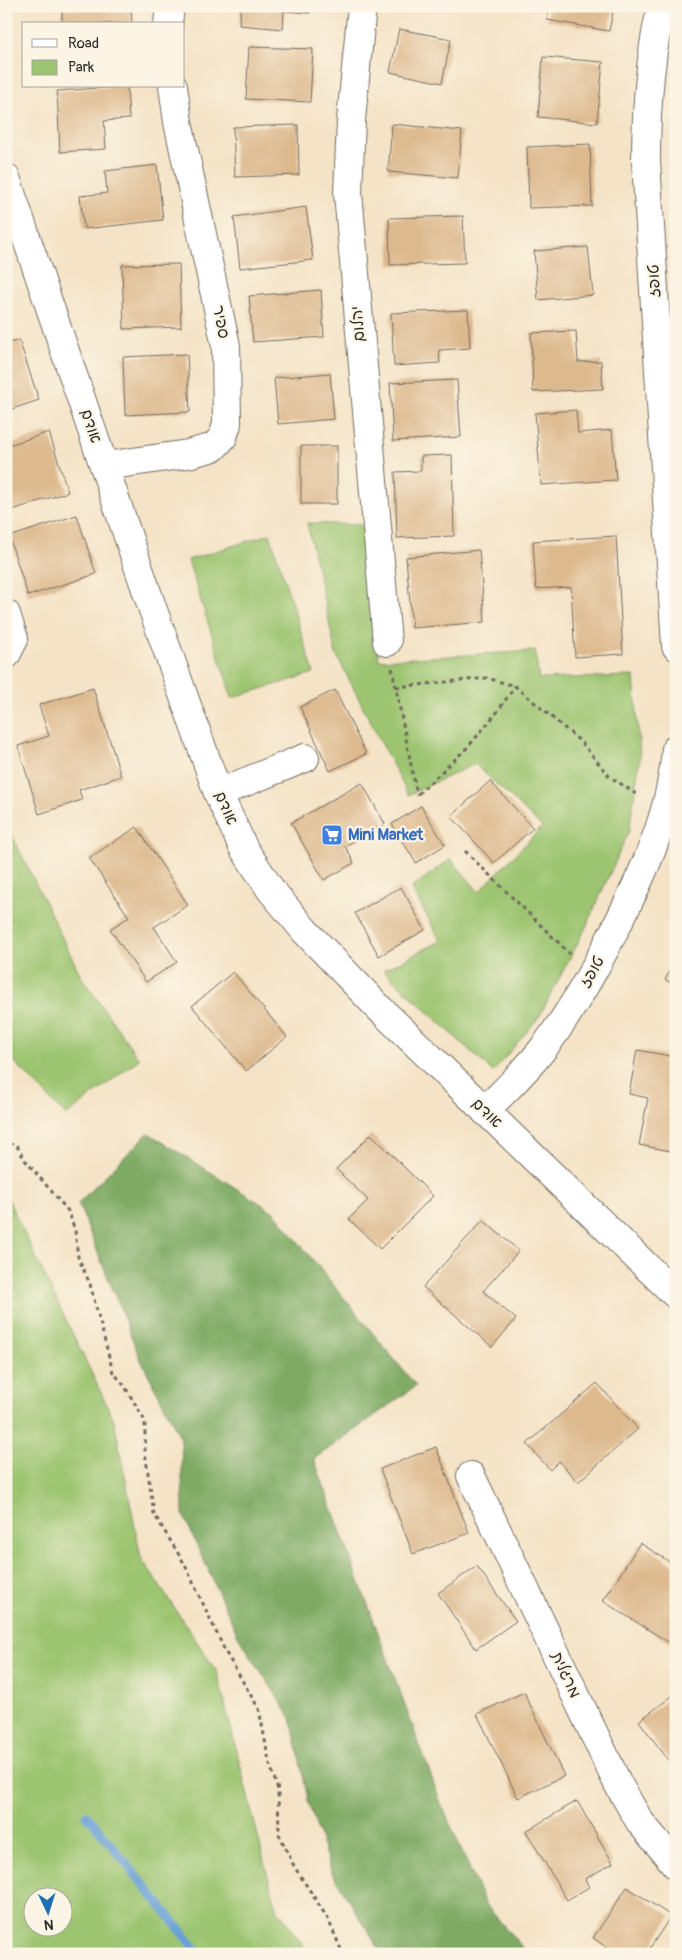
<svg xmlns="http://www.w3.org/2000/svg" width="682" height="1960" viewBox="0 0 682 1960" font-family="Pangolin,'Playpen Sans Hebrew',sans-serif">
<rect width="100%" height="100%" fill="#fcf5e5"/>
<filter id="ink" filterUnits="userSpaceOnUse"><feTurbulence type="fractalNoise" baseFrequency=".02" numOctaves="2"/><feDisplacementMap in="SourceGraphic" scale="10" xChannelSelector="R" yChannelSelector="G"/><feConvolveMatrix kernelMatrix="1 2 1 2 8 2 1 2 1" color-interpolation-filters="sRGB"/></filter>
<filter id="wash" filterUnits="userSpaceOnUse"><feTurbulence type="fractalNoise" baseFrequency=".0096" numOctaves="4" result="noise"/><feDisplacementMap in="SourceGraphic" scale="20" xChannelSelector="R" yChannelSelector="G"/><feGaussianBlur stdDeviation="1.12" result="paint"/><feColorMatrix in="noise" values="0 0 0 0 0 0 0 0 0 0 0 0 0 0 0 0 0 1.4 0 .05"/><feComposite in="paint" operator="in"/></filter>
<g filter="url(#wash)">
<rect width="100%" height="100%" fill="#f4e3c6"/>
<g fill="#9dc571" stroke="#64784e" fill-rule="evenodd">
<polygon points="307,523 361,525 379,660 535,651 539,679 634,676 640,757 629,831 585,929 539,1017 493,1072 383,970 441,941 411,888 451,859 479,892 542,827 475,764 408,795 336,654"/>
<polygon points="270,534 314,673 232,698 188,560"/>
<polygon points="6,823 82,978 139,1059 66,1116 6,1053"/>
<path d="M 6,1195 L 114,1420 L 141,1558 L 217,1672 L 275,1905 L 309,1954 L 6,1954 ZM 32,1898 L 62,1898 L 62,1928 L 32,1928 Z"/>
</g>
<polygon fill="#7eaa63" stroke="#546a47" points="148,1133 274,1212 416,1386 314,1459 441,1803 485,1904 528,1954 382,1954 331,1871 309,1804 291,1718 238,1636 183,1514 181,1439 140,1358 78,1203"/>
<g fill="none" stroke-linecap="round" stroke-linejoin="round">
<polyline stroke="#6aa0d7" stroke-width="9" points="87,1815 200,1954"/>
</g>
<g id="blocks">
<g fill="#ddb98e">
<polygon points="241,6 311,6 310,13 284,11 283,29 239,25"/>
<polygon points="549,6 614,6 609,31 547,20"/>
<polygon points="131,7 132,24 62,24 62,9"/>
<polygon points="399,29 451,39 442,83 390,72"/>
<polygon points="249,47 313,49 310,102 246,99"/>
<polygon points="543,57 603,62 597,123 538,117"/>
<polygon points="127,86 129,119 104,121 106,149 60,152 57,91"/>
<polygon points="392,124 462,131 458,178 388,172"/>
<polygon points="298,125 299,175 235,177 233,127"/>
<polygon points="590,144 592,206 529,208 527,147"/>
<polygon points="157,165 163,220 84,229 80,196 107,193 105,171"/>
<polygon points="306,207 313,260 240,268 234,217"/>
<polygon points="463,216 465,263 390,265 389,218"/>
<polygon points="588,247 593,295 538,300 534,251"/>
<polygon points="179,264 181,327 124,329 122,265"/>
<polygon points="321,290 324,337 253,342 249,296"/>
<polygon points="468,310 470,348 439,350 440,363 394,366 391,313"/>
<polygon points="576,331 578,362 601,361 603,389 533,392 531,333"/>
<polygon points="19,340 39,400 6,411 6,344"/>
<polygon points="187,354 190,412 125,415 123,357"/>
<polygon points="330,373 334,419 278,424 274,378"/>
<polygon points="457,380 461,437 393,441 390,383"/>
<polygon points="576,410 578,433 612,430 616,480 541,485 535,413"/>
<polygon points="49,432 68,492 6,512 6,446"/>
<rect x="301" y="446" width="36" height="58"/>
<polygon points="452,455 454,536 397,538 395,472 421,471 421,456"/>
<polygon points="77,515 96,574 28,596 9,537"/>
<polygon points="616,536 623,654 575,657 571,587 536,589 533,541"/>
<polygon points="479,550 485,622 412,628 406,557"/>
<polygon points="93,688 121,776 79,790 82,800 39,814 18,746 49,736 39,705"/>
<polygon points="335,690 366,754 330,771 300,707"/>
<polygon points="490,781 533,828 494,863 451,816"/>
<polygon points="362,783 385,824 345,846 354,863 324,880 291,823"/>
<polygon points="421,806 445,845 416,863 392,824"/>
<polygon points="137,827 188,905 154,927 177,962 146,982 110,929 129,917 89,858"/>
<polygon points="401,887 425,930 379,956 355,913"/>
<polygon points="676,959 676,985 665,980"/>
<polygon points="233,972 287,1037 246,1071 192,1006"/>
<polygon points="637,1050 676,1057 676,1152 639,1145 648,1098 629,1094"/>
<polygon points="371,1134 433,1196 380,1249 349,1219 368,1200 336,1169"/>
<polygon points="483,1220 519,1251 483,1291 516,1319 492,1347 423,1287"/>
<polygon points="597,1383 638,1429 578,1482 559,1461 550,1470 527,1444"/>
<polygon points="436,1447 469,1533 413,1554 380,1469"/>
<polygon points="640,1543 676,1566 676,1589 671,1596 676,1599 676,1647 603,1601"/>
<polygon points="477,1566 516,1621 476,1649 438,1593"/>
<polygon points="524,1692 564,1776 518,1798 477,1714"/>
<polygon points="676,1693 676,1770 639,1721"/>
<polygon points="577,1801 613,1863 585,1879 589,1887 567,1900 526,1831"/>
<polygon points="627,1887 671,1916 646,1954 616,1954 593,1938"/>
</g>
</g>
</g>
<g filter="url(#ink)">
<use href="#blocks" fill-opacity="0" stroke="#716b61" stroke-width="1"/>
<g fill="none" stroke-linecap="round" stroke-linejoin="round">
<g stroke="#716b61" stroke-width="30">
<g id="minor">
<polyline points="362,6 351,120 348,193 387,642"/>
<path d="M 662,6 C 649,57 646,109 646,161 L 676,646"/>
<polyline points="168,24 170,6"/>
<polyline points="6,178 152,607 218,793 244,849 271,890 305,931 379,1008 676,1295"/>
<polyline points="105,466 188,454 214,447 223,437 227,424 226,346 178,122 173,86"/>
<polyline points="6,614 14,639 6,655"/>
<polyline points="218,793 305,758"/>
<path d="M 485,1111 C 504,1091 525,1072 542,1050 C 567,1018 587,983 606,947 C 638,885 671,819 676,749"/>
<polyline points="471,1476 618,1784 640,1822 676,1865"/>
</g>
</g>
<g stroke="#716b61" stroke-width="3" stroke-dasharray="4 4" stroke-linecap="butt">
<polyline points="392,668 417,795"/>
<polyline points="396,687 487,678 515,686 581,742 609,776 639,796"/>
<polyline points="418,794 468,747 498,711 515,686"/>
<polyline points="465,851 570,954"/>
<polyline points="6,1136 10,1144 17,1146 25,1160 69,1212 75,1231 78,1257 90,1284 113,1372 124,1385 145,1421 145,1452 154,1514 184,1563 226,1653 259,1709 269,1761 278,1790 279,1834 294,1866 328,1919 343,1954"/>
</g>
<use href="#minor" stroke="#fff" stroke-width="28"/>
</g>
</g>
<defs>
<g id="supermarket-square" transform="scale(1.125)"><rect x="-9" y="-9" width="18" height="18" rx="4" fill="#3f7fe0" stroke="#fcf5e5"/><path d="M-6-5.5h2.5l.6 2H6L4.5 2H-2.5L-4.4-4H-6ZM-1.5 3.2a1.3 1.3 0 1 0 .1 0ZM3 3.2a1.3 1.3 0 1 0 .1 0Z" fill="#fff"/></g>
</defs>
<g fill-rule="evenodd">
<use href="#supermarket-square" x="332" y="835"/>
</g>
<g text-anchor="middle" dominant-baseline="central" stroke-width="4.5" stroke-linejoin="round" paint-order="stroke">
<g font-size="16" fill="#2b2b2b" stroke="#fcf5e5">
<text transform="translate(654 281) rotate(-93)">טופז</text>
<text transform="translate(221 322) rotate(79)">ספיר</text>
<text transform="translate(358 324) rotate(-95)">יהלום</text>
<text transform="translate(91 426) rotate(71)">אודם</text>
<text transform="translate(226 808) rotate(66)">אודם</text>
<text transform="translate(592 972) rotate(-61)">טופז</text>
<text transform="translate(487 1113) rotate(44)">אודם</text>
<text transform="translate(566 1675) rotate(65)">מרגלית</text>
</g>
<g font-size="16" font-weight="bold" fill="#366cbe" stroke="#fcf5e5" text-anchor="start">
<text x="348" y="835">Mini Market</text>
</g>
</g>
<rect width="682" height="1960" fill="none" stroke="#fcf5e5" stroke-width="25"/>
<rect x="22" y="22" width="162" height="65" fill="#fcf5e5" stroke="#a8a49b"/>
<rect x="32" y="39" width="25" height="8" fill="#ffffff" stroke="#a8a49b"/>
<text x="68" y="48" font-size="15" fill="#2b2b2b">Road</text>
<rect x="32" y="60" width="25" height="15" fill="#9dc571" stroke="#a8a49b"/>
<text x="68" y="72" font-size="15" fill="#2b2b2b">Park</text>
<g transform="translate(48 1912) rotate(176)"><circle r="24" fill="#fcf5e5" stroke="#a8a49b"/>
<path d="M0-4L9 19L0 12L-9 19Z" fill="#1f6fb2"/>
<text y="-8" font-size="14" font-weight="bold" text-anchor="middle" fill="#2b2b2b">N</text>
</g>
</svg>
